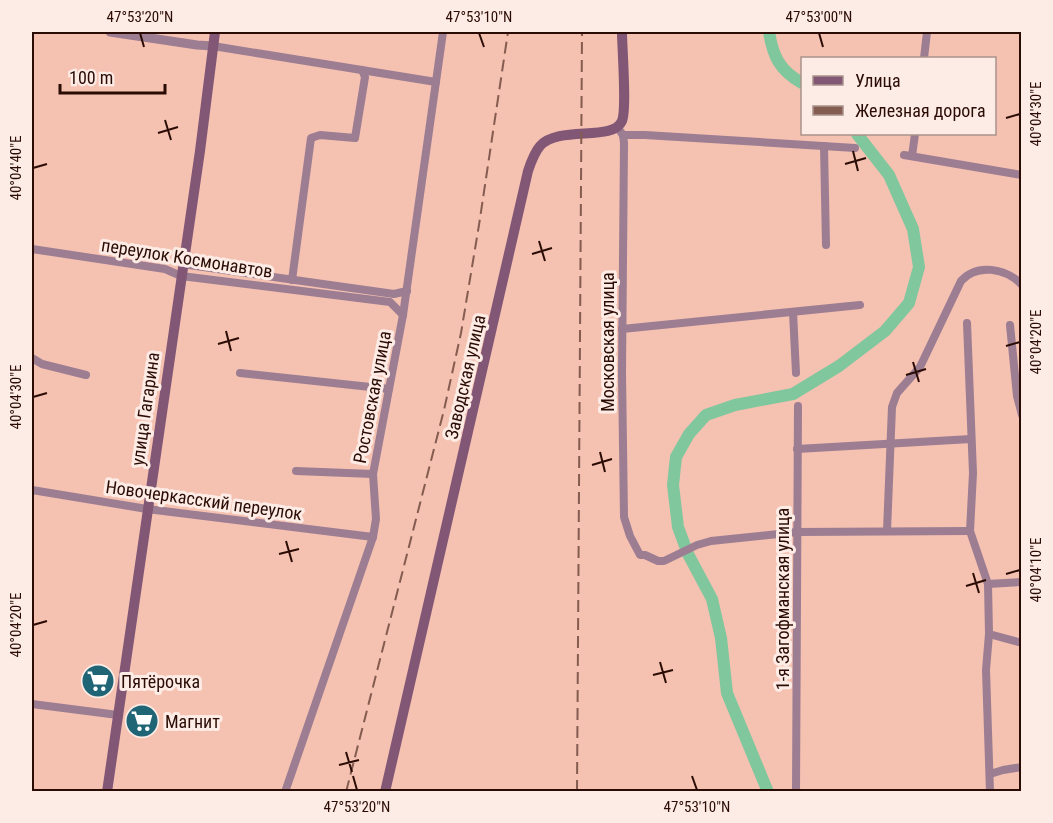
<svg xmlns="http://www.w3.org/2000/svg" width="1053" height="823" viewBox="0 0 1053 823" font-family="'Roboto Condensed',sans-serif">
<rect width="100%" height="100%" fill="#f5c1b1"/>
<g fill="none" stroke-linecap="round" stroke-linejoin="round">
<g stroke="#80c79e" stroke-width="12">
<path d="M 769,32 C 773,56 779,70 802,83"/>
<polyline points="768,792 727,693 721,638 712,599 688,554 678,527 673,485 676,457 689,434 706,415 735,405 793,394 839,366 885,331 909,303 919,267 913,229 889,175 857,134"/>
</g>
<g stroke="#9c7d92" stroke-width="8">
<polyline points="213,46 436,82"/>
<polyline points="924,58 927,32"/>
<polyline points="617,127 623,135 624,143 622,373 624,517 630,536 640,555 645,555 658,561 664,561 697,545 711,541 797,532 970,531"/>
<polyline points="623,135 645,135 855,148"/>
<polyline points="824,146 826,245"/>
<polyline points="904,155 1022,175"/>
<polyline points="912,156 915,134"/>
<polyline points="32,249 165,269 181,276 390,302 403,315"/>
<polyline points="182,264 394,294 407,291"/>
<polyline points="292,280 311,138 320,135 355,138 365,77 362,70"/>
<polyline points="793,312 796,373"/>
<polyline points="967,323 973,473 970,531 988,584 989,634 986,670 990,792"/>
<polyline points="1010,325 1017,396 1022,415"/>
<polyline points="622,329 860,305"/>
<polyline points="32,358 42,364 86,375"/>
<polyline points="240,373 389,389"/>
<polyline points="797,449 971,439"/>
<polyline points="296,471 373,474"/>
<polyline points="32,490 147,509 373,537"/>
<path d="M 887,531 L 892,407 L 897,393 L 920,367 L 961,281 C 977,263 1006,268 1022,285"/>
<polyline points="988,584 1022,582"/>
<polyline points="989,634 1022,643"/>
<polyline points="32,704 118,715"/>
<polyline points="990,774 1003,770 1022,767"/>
<polyline points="285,792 373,537 376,519 373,474 403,315 443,32"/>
<polyline points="796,792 798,406"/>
</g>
<polyline stroke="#9c7d92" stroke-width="9" points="110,32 197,45 213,46"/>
<g stroke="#825675" stroke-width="10">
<polyline points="107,792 200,151 215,32"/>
<path d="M 385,792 L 528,171 C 531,162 534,153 540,146 C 559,125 613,142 622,121 C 627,109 622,48 622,32"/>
</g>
<g stroke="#845c50" stroke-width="2" stroke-dasharray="12 6" stroke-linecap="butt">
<polyline points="346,792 444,410 461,333 479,225 508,32"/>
<polyline points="577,792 582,32"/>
</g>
</g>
<path fill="none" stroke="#2a0c04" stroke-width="2" d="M 140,33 L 144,47M 479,33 L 484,47M 819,33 L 823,47M 1006,118 L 1020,114M 165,120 L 171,140M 158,133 L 178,127M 853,151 L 858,171M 845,164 L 866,158M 33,168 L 47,164M 539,241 L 545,261M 532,254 L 552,248M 226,331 L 231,351M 218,344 L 239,338M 1006,346 L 1020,342M 913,362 L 919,382M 906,375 L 926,369M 33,397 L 47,393M 600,452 L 605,472M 592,465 L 612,459M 286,541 L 292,562M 279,554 L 299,549M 973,573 L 979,593M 1006,574 L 1020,570M 966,586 L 986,580M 33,625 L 47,621M 660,662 L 666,683M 653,675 L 673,670M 346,752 L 352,772M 339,765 L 359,760M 353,776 L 357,790M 692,776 L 697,790"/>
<defs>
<g id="supermarket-disc" transform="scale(1.725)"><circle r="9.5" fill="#206576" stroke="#fdebe5"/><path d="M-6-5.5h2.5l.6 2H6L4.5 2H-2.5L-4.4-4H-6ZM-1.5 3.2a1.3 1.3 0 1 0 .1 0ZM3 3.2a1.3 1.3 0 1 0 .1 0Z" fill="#fff"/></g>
</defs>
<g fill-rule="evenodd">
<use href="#supermarket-disc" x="98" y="681"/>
<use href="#supermarket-disc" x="142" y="721"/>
</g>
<g text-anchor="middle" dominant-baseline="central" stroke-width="6" stroke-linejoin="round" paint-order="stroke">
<g font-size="18" fill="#2a0c04" stroke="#fdebe5">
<text transform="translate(187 258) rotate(9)">переулок Космонавтов</text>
<text transform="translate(607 342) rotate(-90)">Московская улица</text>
<text transform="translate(465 377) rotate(-77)">Заводская улица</text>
<text transform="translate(372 397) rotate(-79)">Ростовская улица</text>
<text transform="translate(145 409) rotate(-82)">улица Гагарина</text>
<text transform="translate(204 500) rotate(8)">Новочеркасский переулок</text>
<text transform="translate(782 599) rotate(-90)">1-я Загофманская улица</text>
</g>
<g font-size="18" fill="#2a0c04" stroke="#fdebe5" text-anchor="start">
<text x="121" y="681">Пятёрочка</text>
<text x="165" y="721">Магнит</text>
</g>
</g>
<rect width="1053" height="823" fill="none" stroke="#fdebe5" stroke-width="66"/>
<rect x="801" y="57" width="195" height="78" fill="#fdebe5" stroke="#a9928b" stroke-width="1.5"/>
<rect x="813" y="76" width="30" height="9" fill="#825675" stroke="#a9928b" stroke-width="1.5"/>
<text x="855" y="87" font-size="18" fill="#2a0c04">Улица</text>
<rect x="813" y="106" width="30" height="9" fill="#845c50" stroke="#a9928b" stroke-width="1.5"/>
<text x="855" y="117" font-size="18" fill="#2a0c04">Железная дорога</text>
<path d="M60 84v9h105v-9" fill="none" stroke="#2a0c04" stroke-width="3"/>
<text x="69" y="84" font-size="18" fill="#2a0c04" stroke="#fdebe5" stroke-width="4.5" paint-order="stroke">100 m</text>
<rect x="33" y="33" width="987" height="757" fill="none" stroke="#2a0c04" stroke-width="2"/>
<g font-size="15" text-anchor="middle" fill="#2a0c04">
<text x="140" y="22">47°53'20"N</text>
<text x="479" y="22">47°53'10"N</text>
<text x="819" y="22">47°53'00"N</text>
<text transform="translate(1036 114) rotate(-90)" y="5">40°04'30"E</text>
<text transform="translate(16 168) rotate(-90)" y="5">40°04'40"E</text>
<text transform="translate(1036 342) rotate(-90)" y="5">40°04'20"E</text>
<text transform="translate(16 397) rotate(-90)" y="5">40°04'30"E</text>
<text transform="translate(1036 570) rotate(-90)" y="5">40°04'10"E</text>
<text transform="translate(16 625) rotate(-90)" y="5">40°04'20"E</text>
<text x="357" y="812">47°53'20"N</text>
<text x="697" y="812">47°53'10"N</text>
</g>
</svg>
